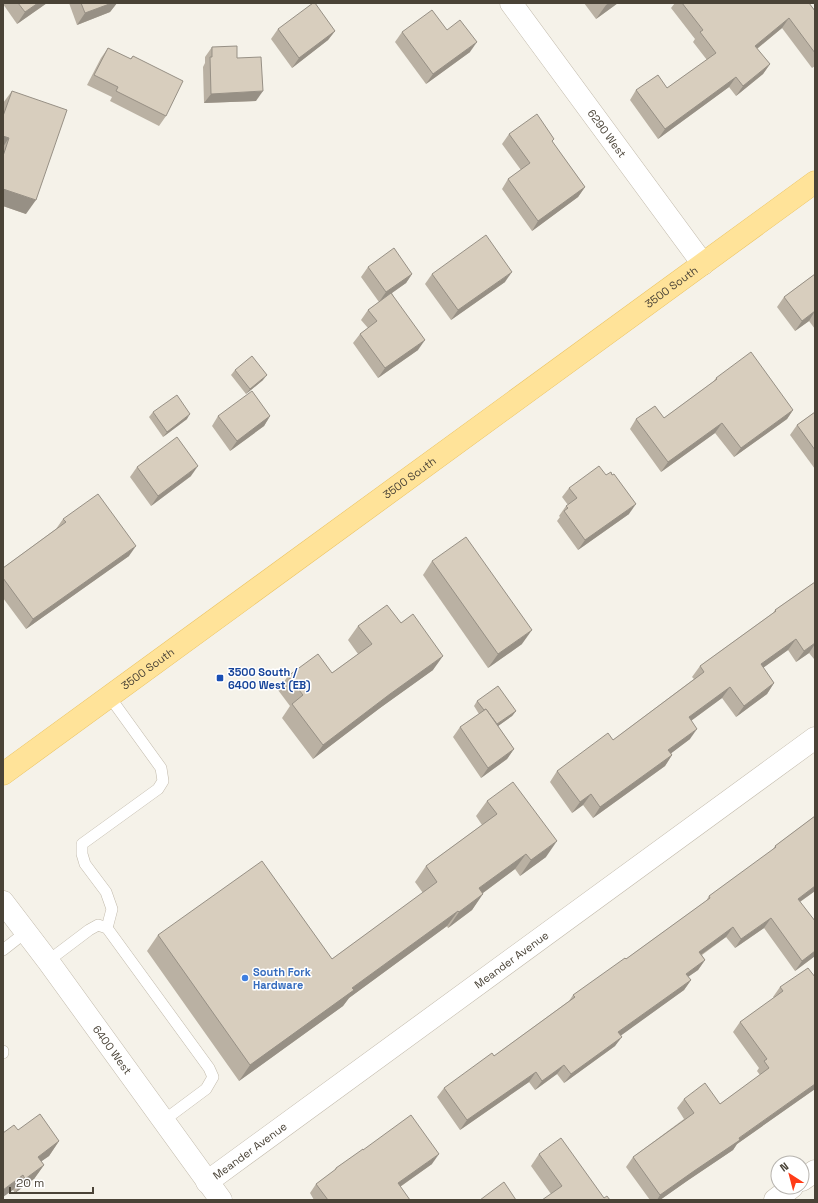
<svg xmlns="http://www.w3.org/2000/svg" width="818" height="1203" viewBox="0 0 818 1203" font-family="'Space Grotesk',sans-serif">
<rect width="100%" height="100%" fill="#f5f2e9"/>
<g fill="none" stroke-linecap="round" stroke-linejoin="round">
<g stroke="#c2baab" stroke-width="12">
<g id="service">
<polyline points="107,928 112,909 106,892 85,864 82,854 82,844 158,789 163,781 161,768 109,696"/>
<polyline points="3,950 26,932"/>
<polyline points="48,961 89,930 98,925 107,928 209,1068 213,1077 206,1089 163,1121"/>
<polyline points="3,1051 3,1053"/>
</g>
</g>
<g stroke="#c2baab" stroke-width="23">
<g id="minor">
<path id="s1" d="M 511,3 L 703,264"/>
<polyline points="802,1180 815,1171"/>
<path id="s2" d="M 207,1182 L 815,738"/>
<polyline points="775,1200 792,1187"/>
</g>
</g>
<g stroke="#c2baab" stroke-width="23">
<g id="tertiary">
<path id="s3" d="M 3,902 L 48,961 L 221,1200"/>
</g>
</g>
<g stroke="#ebc362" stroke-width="23">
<g id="primary">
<path id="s4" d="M 3,774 L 815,182"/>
</g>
</g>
<use href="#service" stroke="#fff" stroke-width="11"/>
<use href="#minor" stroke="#fff" stroke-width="22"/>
<use href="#tertiary" stroke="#fff" stroke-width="22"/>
<use href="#primary" stroke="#ffe399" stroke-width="22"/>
</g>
<g fill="#bab1a3">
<polygon points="3,3 47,3 17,24 3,4"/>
<polygon points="69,3 117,3 110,12 77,25"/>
<polygon points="584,3 618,3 596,19"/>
<polygon points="675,3 809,3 815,11 815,66 812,68 782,28 757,49 770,64 763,74 736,96 729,87 658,139 630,100 636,90 667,88 707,60 693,42 695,39 671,8"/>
<polygon points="278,29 335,31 328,40 292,68 271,39"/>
<polygon points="447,30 470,52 426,84 395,42 402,32"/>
<polygon points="212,47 237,58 256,101 204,103 203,67 205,63 205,57"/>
<polygon points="108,48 130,59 133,56 166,116 159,126 110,101 112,97 87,85 101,58"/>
<polygon points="12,91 26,214 3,206 3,103"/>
<polygon points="509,134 552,142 585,187 578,197 532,231 502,189 508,179 521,170 502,144"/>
<polygon points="368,267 412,274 406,283 392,293 418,350 378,378 353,343 360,334 368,328 361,320 368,310 379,302 361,277"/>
<polygon points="432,274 505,282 451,320 425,284"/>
<polygon points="815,274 815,329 809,321 795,331 777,307 784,297"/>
<polygon points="235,370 263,380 246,394 231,375"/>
<polygon points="716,378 793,410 787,419 734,457 715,433 661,472 630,429 636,419 664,418 713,382"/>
<polygon points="153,412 187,419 163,437 149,417"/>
<polygon points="815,412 815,469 790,435 797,425"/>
<polygon points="218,416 270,416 264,426 230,451 212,426"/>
<polygon points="137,467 191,476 151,506 130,477"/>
<polygon points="569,488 629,514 578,550 557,521 560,517 559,516 566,506 568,505 562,497"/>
<polygon points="63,519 129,556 26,629 3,598 3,568 56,529"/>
<polygon points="432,561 522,644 488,668 423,575"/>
<polygon points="815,582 815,659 814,659 809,653 796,662 788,650 763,668 774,683 767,694 736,717 722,698 691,721 690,739 671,753 672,755 665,766 593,818 583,805 572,813 550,782 557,771 613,740 694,679 692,677 700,666 773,613 775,610"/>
<polygon points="358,626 433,670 380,708 313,759 282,718 290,706 278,690 288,676 332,673 358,654 348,640"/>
<polygon points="477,701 516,711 512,716 498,726 514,749 507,759 481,778 453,737 460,727 479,714 474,706"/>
<polygon points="487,801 546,857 520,876 515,869 483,893 472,910 448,928 447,926 349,998 343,1006 239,1081 147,951 158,935 332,959 423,893 415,882 426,866 482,825 476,816"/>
<polygon points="815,816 815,891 800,902 815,956 795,971 764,928 735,948 726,937 702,955 705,960 698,970 688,977 691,980 684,990 621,1035 615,1046 564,1083 557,1074 535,1090 529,1082 460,1130 437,1097 444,1088 494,1056 569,1001 573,995 626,959 706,901 709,896 772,851 775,846"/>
<polygon points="815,977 815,1089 737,1144 733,1150 687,1181 660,1200 650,1200 626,1167 633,1157 684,1119 677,1108 684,1099 720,1104 760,1075 757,1071 759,1068 733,1032 740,1022 774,998 773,997 780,987"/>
<polygon points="18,1130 59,1141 49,1156 41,1161 44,1165 34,1179 15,1193 13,1190"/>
<polygon points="363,1150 432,1164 400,1187 410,1200 314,1200 310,1193 316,1184 333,1172 336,1168"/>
<polygon points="539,1154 604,1198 551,1194 531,1166"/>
</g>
<g fill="#979085">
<polygon points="38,3 47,3 17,24 25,12"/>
<polygon points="112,3 117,3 110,12 77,25 85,13"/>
<polygon points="609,3 618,3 596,19 606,5"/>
<polygon points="789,18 782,28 748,56 755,46"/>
<polygon points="335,31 328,40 292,68 299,58"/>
<polygon points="477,42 470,52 426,84 433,74"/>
<polygon points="770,64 763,74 736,96 743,86"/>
<polygon points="736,77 729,87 658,139 665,129"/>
<polygon points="263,91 256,101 204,103 211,94"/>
<polygon points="3,136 9,138 3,147"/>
<polygon points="585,187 578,197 532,231 538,221"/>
<polygon points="3,189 36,200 26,214 3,206"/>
<polygon points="512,272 505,282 451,320 458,310"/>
<polygon points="412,274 406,283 379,302 386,292"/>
<polygon points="815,311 809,321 795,331 802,321"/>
<polygon points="425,340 418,350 378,378 385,368"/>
<polygon points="267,375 263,380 246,394 250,389"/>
<polygon points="793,410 787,419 734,457 741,448"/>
<polygon points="190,414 187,419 163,437 167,432"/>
<polygon points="270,416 264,426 230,451 237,441"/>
<polygon points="722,423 715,433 661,472 668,462"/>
<polygon points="198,466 191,476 151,506 158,496"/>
<polygon points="636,504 629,514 578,550 585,540"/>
<polygon points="136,546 129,556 26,629 33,619"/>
<polygon points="532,630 522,644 488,668 498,654"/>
<polygon points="796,639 788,650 753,675 761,664"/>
<polygon points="815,643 815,644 809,653 796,662 804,651"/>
<polygon points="443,656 433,670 380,708 313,759 323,745 390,694"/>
<polygon points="774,683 767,694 736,717 744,706"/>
<polygon points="730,687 722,698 681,728 689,717"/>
<polygon points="516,711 512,716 491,731 495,726"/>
<polygon points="697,729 690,739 661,761 668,750"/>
<polygon points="514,749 507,759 481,778 488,768"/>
<polygon points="672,755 665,766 593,818 600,807"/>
<polygon points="591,794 583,805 572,813 580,802"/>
<polygon points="557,841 546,857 520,876 531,860"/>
<polygon points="526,854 515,869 468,904 479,888"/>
<polygon points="815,886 815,891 791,908 798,899"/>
<polygon points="483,894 472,910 448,928 459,912"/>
<polygon points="458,911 447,926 349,998 343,1006 239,1081 250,1065 352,988"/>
<polygon points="771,918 764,928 735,948 741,939"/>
<polygon points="733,927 726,937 692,961 699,952"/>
<polygon points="815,951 815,956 795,971 802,961"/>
<polygon points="705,960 698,970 679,983 686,974"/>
<polygon points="691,980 684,990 612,1042 618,1032"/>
<polygon points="622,1037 615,1046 564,1083 571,1074"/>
<polygon points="564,1065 557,1074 535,1090 542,1081"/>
<polygon points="536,1072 529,1082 460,1130 467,1120"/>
<polygon points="815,1084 815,1089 737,1144 733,1150 687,1181 660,1200 657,1200 660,1195"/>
<polygon points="59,1141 49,1156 28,1171 38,1157"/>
<polygon points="439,1154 432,1164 391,1193 398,1183"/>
<polygon points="44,1165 34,1179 15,1193 25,1179"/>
<polygon points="23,1175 13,1190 3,1197 3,1190"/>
</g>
<g fill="#d8cebe" stroke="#979085">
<polygon points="18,3 38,3 25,12"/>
<polygon points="81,3 112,3 85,13"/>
<polygon points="313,3 315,3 335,31 299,58 278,29"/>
<polygon points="682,3 809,3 815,11 815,53 789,18 755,46 770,64 743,86 736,77 665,129 636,90 658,75 667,88 716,53 700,32 703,30"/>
<polygon points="432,10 447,30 460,20 477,42 433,74 402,32"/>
<polygon points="237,46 237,58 261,57 263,91 211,94 210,57 212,57 212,47"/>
<polygon points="108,48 131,59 133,56 183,81 166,116 116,91 118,87 94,75"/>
<polygon points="12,91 67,110 36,200 3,189 3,156 9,138 3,136 3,116"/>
<polygon points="537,114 554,139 552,141 585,187 538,221 508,179 530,163 509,134"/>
<polygon points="486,235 512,272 458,310 432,274"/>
<polygon points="394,248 412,274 386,292 368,267"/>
<polygon points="815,274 815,311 802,321 784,297"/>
<polygon points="391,293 425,340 385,368 360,334 377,321 368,310"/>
<polygon points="751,352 793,410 741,448 722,423 668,462 636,419 655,406 664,418 717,379 716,378"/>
<polygon points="252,356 267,375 250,389 235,370"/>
<polygon points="252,391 270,416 237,441 218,416"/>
<polygon points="177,395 190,414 167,432 153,412"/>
<polygon points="815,412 815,450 797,425"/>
<polygon points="177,437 198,466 158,496 137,467"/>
<polygon points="599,466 606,475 611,472 612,475 614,474 636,504 585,540 564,511 568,508 566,506 577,498 569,488"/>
<polygon points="98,494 136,546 33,619 3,578 3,568 66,522 63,519"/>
<polygon points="466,537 532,630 498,654 432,561"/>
<polygon points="815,582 815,643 804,651 796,639 761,664 774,683 744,706 730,687 689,717 697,729 668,750 672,755 600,807 591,794 580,802 557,771 608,733 613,740 704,672 700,666 776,611 775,610"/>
<polygon points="387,605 401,623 413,614 443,656 390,694 323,745 292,704 303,695 288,676 318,654 332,673 372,644 358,626"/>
<polygon points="498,686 516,711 497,724 486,709 484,710 477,701"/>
<polygon points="486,709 514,749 488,768 460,727"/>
<polygon points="513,782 557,841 531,860 526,854 479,888 483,894 459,912 458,911 352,988 354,990 250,1065 158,935 262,861 332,959 437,882 426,866 497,814 487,801"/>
<polygon points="815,816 815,886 798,899 815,921 815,951 802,961 771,918 741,939 733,927 699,952 705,960 686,974 691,980 618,1032 622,1037 571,1074 564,1065 542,1081 536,1072 467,1120 444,1088 492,1053 494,1056 575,997 573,995 625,958 626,959 710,898 709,896 776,847 775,846"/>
<polygon points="808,968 815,977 815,1084 739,1138 740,1140 694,1171 660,1195 633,1157 694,1113 684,1099 705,1083 720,1104 769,1068 764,1061 767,1059 740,1022 783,991 780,987"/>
<polygon points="40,1114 59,1141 38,1157 44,1165 25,1179 23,1175 3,1190 3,1133 14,1125 18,1130"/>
<polygon points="411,1115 439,1154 398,1183 410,1200 328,1200 316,1184 336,1169 336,1168 363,1149 363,1150"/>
<polygon points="561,1138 604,1198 607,1196 610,1200 542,1200 562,1186 539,1154"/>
<polygon points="504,1182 516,1200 480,1200"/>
</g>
<rect fill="#1a4fb4" stroke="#fff" stroke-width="1.5" x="216" y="674" width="8" height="8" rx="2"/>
<circle fill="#3f7fe0" stroke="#fff" stroke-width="1.5" cx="245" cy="978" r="4"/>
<g text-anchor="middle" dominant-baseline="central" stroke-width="3" stroke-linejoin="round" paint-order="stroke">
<g font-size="11" fill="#4a4337" stroke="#fff">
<text stroke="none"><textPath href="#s1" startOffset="162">6290 West</textPath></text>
<text stroke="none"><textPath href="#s4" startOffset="827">3500 South</textPath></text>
<text stroke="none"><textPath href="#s4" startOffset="503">3500 South</textPath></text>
<text stroke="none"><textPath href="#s4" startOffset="179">3500 South</textPath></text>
<text stroke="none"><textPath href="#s2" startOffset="377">Meander Avenue</textPath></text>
<text stroke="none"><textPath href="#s3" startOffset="184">6400 West</textPath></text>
<text stroke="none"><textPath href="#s2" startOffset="53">Meander Avenue</textPath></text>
</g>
<g font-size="11" font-weight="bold" fill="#164399" stroke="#fff" text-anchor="start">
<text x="228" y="672">3500 South /<tspan x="228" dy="13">6400 West (EB)</tspan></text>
</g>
<g font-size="11" font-weight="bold" fill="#366cbe" stroke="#fff" text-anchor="start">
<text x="253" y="972">South Fork<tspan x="253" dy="13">Hardware</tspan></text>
</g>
</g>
<rect width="818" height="1203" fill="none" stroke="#4a4337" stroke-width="8"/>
<g transform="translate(790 1175) rotate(324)"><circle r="19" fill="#ffffff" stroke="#b7b4af"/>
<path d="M0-3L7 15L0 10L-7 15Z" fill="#ff3c17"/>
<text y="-6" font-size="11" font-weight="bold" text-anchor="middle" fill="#4a4337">N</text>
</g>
<path d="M10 1187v6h83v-6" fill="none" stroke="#4a4337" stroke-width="2"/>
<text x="16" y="1187" font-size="12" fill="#4a4337" stroke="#ffffff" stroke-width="3" paint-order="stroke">20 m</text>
</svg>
